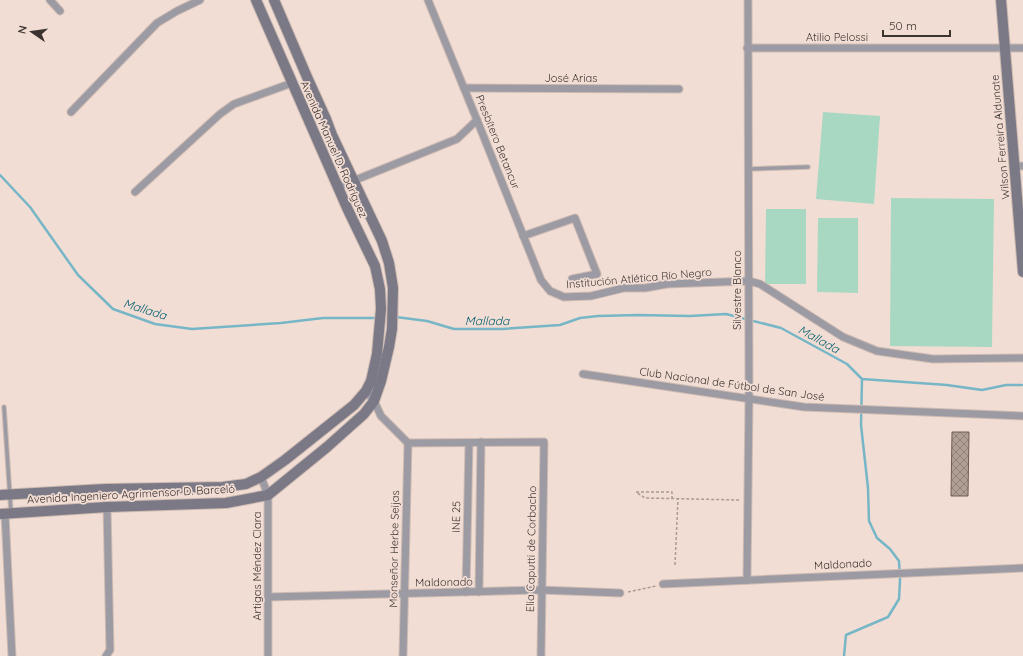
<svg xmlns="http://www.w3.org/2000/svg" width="1023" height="656" viewBox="0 0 1023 656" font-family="Quicksand,sans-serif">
<defs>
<pattern id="building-cross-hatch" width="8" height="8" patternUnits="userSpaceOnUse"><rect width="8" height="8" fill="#b19e95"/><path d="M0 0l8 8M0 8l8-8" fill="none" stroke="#91827a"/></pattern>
</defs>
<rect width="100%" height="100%" fill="#f2ddd4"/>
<g fill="#a8d8c2">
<polygon points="823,112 880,116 874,204 816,199"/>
<polygon points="891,198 994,199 992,347 890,346"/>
<polygon points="766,209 806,209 806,284 765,284"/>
<polygon points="818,218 858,218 858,293 817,292"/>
</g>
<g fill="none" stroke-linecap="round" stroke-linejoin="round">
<g stroke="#76b6c6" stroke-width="2.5">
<polyline points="0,175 30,207 78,275 113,309 155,324 192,329 281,323 323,318 379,318"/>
<polyline points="396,317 427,321 454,329 502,329 560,325 580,318 598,316 638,315 690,316 726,314 781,328 847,364 862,379 947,385 982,390 1006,385 1022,385"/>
<polyline points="844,656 846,635 888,617 899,599 900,580 899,561 890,549 877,538 869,521 868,488 861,425 862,379"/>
</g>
</g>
<polygon fill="url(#building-cross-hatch)" stroke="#6e5d54" points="952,432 969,432 968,496 951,496"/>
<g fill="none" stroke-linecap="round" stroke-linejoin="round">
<g stroke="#cebbb3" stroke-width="5.5">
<g id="lane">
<polyline points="749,169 808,167"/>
<polyline points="4,407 11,512"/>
</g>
</g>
<g stroke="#cebbb3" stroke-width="9">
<g id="street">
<polyline points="50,0 60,11"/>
<polyline points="428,0 477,120 541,280 550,291 564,297 591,296 624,288 645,288 667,284 749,281 760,284 843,337 877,351 933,359 1023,358"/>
<polyline points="747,48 1023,48"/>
<polyline points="464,88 679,89"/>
<polyline points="71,112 157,23 177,11 200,0"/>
<polyline points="1014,166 1023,166"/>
<polyline points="338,187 457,139 477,120"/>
<polyline points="135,192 220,114 234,104 292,83"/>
<polyline points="523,236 575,218 597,274 572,279"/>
<polyline points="583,374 804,407 1023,416"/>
<polyline points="366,391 374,401 381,416 408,443 544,442 541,656"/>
<polyline points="261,477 268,495 268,656"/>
<polyline points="5,514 12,656"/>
<polyline points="747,580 749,398 748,0"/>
<polyline points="663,584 1023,568"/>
<polyline points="466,592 469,443"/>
<polyline points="479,592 481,442"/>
<polyline points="268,597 541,590 620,593"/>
<polyline points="106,656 110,650 107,507"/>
<polyline points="403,656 408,443"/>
</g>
</g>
<g stroke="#cebbb3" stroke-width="12">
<g id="secondary">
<polyline points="1001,0 1023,272"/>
<polyline points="0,495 105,489 223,487 246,484 261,477 285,460 354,405 366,391 371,381 377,354 381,309 380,289 375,266 348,210 256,0"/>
<polyline points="0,514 107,507 226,503 268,495 327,447 364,414 374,401 381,381 389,347 392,329 393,288 389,263 382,241 332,135 326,119 307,77 274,0"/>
</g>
</g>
<g stroke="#ab9b94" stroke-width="1.5" stroke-dasharray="3 2" stroke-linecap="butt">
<polyline points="672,499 672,492 636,492 645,498 740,500"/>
<polyline points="675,565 678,499"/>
<polyline points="628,592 656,586"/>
</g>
<use href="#lane" stroke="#9c9ba3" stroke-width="3.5"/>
<use href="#street" stroke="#9c9ba3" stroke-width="7"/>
<use href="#secondary" stroke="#7a7985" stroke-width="10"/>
</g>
<g text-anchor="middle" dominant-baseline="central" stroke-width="3.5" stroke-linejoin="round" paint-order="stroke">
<g font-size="11" fill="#3c3430" stroke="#f2ddd4">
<text x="837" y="37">Atilio Pelossi</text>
<text x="571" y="78">José Arias</text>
<text transform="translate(1000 137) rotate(-95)">Wilson Ferreira Aldunate</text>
<text transform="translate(498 142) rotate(68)">Presbítero Betancur</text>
<text transform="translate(334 149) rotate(66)">Avenida Manuel D. Rodríguez</text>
<text transform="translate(639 278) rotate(-5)">Institución Atlética Río Negro</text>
<text transform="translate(737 290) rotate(-90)">Silvestre Blanco</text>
<text transform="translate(732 384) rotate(8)">Club Nacional de Fútbol de San José</text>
<text transform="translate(131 494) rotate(-3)">Avenida Ingeniero Agrimensor D. Barceló</text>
<text transform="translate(456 517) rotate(-89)">INE 25</text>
<text transform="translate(394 549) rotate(-89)">Monseñor Herbe Seijas</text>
<text transform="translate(531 549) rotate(-89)">Elia Caputti de Corbacho</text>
<text transform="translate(843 564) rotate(-3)">Maldonado</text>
<text transform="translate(257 566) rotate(-90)">Artigas Méndez Clara</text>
<text transform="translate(444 582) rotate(-1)">Maldonado</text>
</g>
<g font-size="12" font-style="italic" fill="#005f70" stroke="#f2ddd4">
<text transform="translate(145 309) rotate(17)">Mallada</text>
<text x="487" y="320">Mallada</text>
<text transform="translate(819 339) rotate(29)">Mallada</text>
</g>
</g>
<g transform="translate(32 32) rotate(283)" stroke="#f2ddd4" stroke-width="3" paint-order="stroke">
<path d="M0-3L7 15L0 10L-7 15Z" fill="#3c3430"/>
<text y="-6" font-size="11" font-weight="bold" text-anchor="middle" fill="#3c3430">N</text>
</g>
<path d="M883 30v6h67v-6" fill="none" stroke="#3c3430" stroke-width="2"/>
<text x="889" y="30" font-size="12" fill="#3c3430" stroke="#f2ddd4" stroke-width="3" paint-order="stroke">50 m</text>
</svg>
